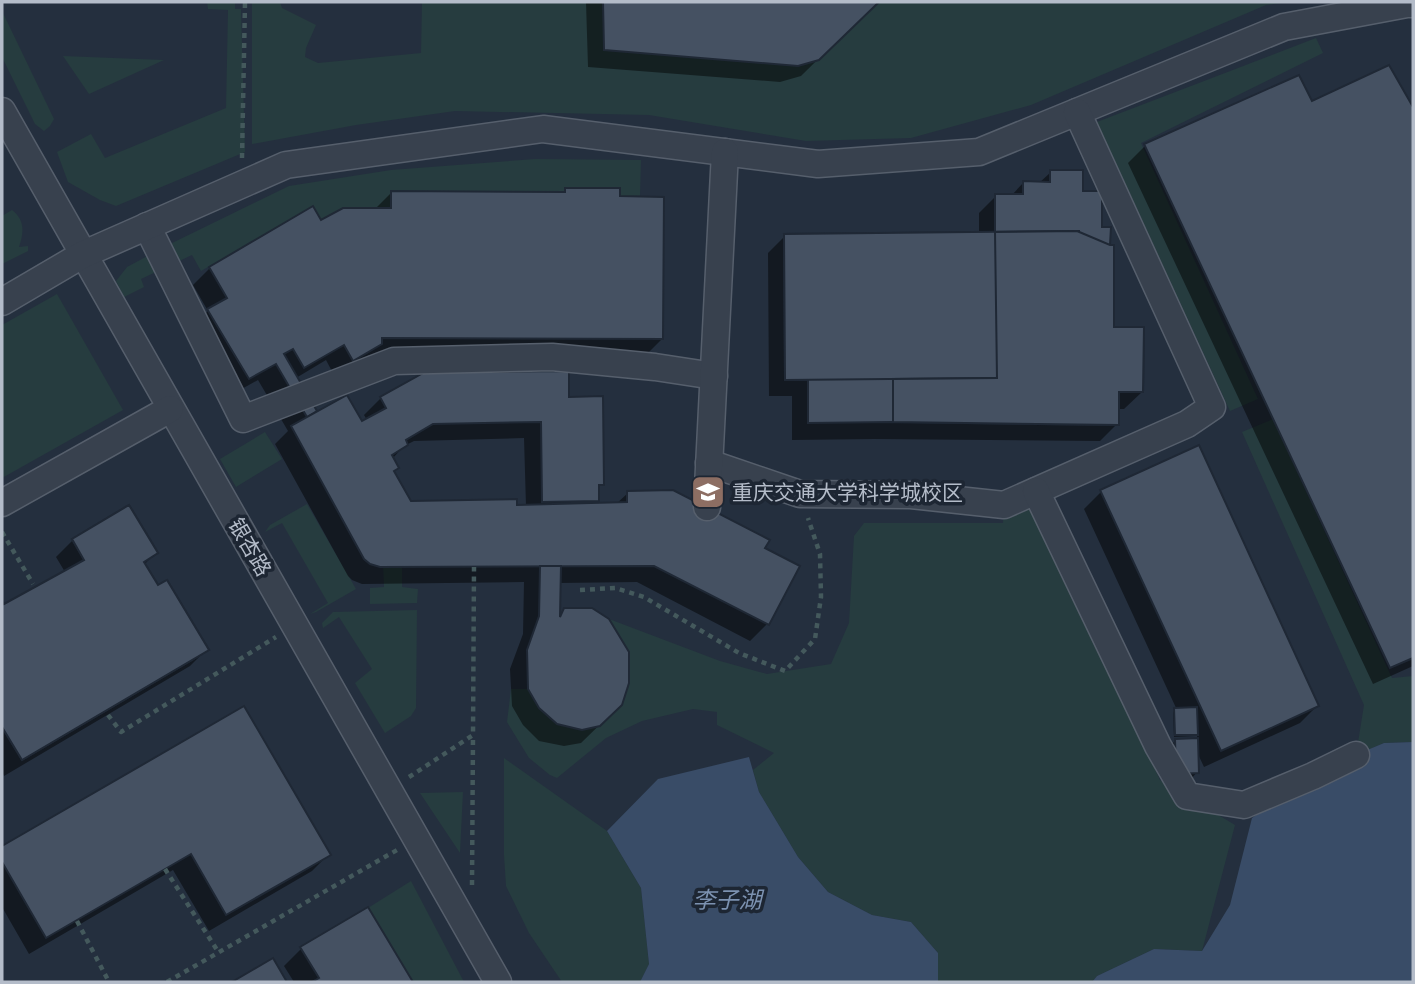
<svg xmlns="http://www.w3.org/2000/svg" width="1415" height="984" viewBox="0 0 1415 984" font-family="'PT Sans Narrow','Noto Sans SC',sans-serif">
<rect width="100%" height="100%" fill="#242f3e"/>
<g fill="#263c3f">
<polygon points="207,2 235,2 235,9 241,9 245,152 116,206 100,200 68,182 57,152 91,134 105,158 226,108 228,10 208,9"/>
<polygon points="252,2 280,2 282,8 316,25 306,48 305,57 318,63 421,53 422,2 1290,2 1266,5 1031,105 911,138 806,141 649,115 455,111 356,125 252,144"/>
<polygon points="2,11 54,119 50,126 44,131 35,124 2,57"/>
<polygon points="1316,38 1323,53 1141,143 1258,399 1230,411 1097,122"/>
<polygon points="63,56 164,60 89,94"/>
<polygon points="535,159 641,160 640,196 620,196 619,188 566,188 565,192 391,191 391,208 343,208 321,220 313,207 201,271 192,255 141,279 144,287 124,297 116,281 127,267 168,245 289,186 391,170"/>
<path d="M 12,210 C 25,220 24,232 19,247 L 28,246 L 28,251 L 2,264 L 2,216 Z"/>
<polygon points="57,294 123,410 2,478 2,325"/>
<polygon points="1273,419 1392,678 1413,676 1413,742 1384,743 1356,755 1364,705 1242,432"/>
<polygon points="265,432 282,459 236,487 220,459"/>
<polygon points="1026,503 1040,516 1160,780 1235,825 1202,951 1154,949 1097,976 1092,982 938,982 938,953 911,922 872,915 828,892 798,857 759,792 753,770 774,753 717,725 717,712 693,709 642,721 606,738 557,778 550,775 529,758 507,722 511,689 528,689 540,708 557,724 581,730 600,726 622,705 629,683 629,652 609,619 720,661 767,674 831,664 849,623 854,536 864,523 1003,523 1004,505"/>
<polygon points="307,504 356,589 316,612 310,614 328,603 282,523 265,532 270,525"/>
<polygon points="383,567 402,567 402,587 418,589 417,603 370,604 370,588 384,587"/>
<polygon points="417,610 416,708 411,716 385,733 355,683 372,669 339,617 323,628 322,623 333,612"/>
<polygon points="504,758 607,831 641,888 649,964 640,982 562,982 529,933 506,886 504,855"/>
<polygon points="463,792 460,853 420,793"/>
<polygon points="411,881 464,982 413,982 368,908"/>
</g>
<g fill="#394c67">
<polygon points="1413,742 1413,982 1092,982 1097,976 1154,949 1202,951 1230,905 1252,818 1324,768 1384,743"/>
<polygon points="749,757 759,792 798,857 828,892 872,915 911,922 938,953 938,982 640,982 649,964 641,888 607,831 658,779"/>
</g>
<g fill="#0007" fill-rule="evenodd">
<polygon points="586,2 876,2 801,76 780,82 588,67"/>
<polygon points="1388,67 1413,110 1413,666 1373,684 1128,163 1145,146 1311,103"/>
<polygon points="1051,172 1081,193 1100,228 1112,329 1142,392 1124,409 1117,409 1117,424 1100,441 875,439 792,440 792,396 769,396 768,253 785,236 979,234 979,213 996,196 1011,196 1023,183 1039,183"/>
<path d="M 566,189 L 662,339 L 645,356 L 369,355 L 363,361 L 335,377 L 326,360 L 296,378 L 317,413 L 361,423 L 367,420 L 364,415 L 381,398 L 568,399 L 602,484 L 597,489 L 598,500 L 593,505 L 616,504 L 628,493 L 763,549 L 767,624 L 750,641 L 637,582 L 559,583 L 558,617 L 565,610 L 621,704 L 581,743 L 564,746 L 539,741 L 523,725 L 512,706 L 510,669 L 523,634 L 524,582 L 362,584 L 352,580 L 348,576 L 275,444 L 288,431 L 258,380 L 231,395 L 192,327 L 208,311 L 193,285 L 210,268 L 320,223 L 374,210 L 391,193 L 562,193 ZM 524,438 L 526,506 L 410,503 L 393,473 L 397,468 L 392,459 L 404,446 L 414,441 Z"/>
<polygon points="1101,492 1317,706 1300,723 1204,767 1197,752 1197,772 1192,778 1170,746 1176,740 1197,740 1197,736 1174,737 1173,712 1177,710 1084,509"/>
<polygon points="73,540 155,553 144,565 157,587 207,649 190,666 4,776 2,772 2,604 3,607 65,572 56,557"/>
<polygon points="243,708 329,854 312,871 209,931 173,870 29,954 2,907 2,848"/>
<polygon points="368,910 411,982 294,982 284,966 301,949"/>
</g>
<g fill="#455162" stroke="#1f2835" stroke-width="2">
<polygon points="603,2 879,2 819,60 798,66 604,50"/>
<polygon points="1389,65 1413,107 1413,658 1390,668 1144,144 1299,75 1312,101"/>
<polygon points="1050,170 1083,170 1083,191 1102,191 1102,227 1111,227 1110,245 1114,245 1114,327 1144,327 1143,392 1119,392 1119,425 893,422 808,423 808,380 785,380 784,234 995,232 995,194 1023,194 1023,181 1050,182"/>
<polygon points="565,188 620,188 620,196 664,197 663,339 382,338 382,344 353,361 344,345 304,368 293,349 284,354 317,411 307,417 276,364 249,379 207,309 227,298 209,267 313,206 321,220 343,208 391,208 391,191 565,192"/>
<polygon points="1077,231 1079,231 1081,377 785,380 784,234"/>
<polygon points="1077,231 1110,245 1114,245 1114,327 1144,327 1143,392 1119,392 1119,425 893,422 893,379 997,378 995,232"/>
<polygon points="569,371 569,397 603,396 604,485 599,485 599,501 542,502 541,422 433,424 406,440 408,445 392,455 399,468 394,471 411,501 517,499 517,505 627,502 627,491 673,490 770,540 765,548 800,566 769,625 654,566 380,567 370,564 364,559 291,426 347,395 362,421 386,408 380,397 425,372"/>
<polygon points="1199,445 1319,706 1221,751 1100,490"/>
<polygon points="129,505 158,553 144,562 158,585 167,580 209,650 22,760 2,727 2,677 125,604 108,576 98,583 72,539"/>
<polygon points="129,505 158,553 144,562 158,585 167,580 209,650 22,760 2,727 2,600 4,604 84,560 72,539"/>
<polygon points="540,566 561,566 560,617 564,608 592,608 609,619 629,652 629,683 622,705 600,726 582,730 557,724 539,708 528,689 527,650 539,616"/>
<polygon points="244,706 331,855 226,915 191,854 46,938 2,862 2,846"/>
<polygon points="1197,707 1198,735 1175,735 1174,708"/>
<polygon points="1198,738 1199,773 1176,774 1175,739"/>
<polygon points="368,907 413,982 312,982 319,978 300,947"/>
<polygon points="273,958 287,982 232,982"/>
</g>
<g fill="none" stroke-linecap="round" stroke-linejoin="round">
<g stroke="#565f6c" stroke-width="29">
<g id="minor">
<polyline points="2,111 498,982"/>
<polyline points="147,226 243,419 394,361 552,357 655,367 714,376"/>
<polyline points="2,302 82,255 286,165 543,129 818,164 979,152 1284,27 1407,4 1413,4"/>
<polyline points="709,463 800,494 911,495 1004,505 1187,424 1212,407 1077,112"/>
<polyline points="1036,491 1158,746 1187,796 1244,805 1313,776 1356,755"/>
<polyline points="2,503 170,409"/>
<polyline points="707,507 725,152"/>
</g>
</g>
<g stroke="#44595c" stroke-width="4.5" stroke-dasharray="5 5" stroke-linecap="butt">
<polyline points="242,158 245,2"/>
<polyline points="2,532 33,584"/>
<polyline points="580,590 615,588 644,597 739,653 785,671 815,639 821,597 820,554 808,518"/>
<polyline points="108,715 121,732 276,637"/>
<polyline points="409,777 473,735 474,567"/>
<polyline points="165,869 219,953"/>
<polyline points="472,885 473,736"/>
<polyline points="77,921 109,982"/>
<polyline points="167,982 397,850"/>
</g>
<use href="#minor" stroke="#38414e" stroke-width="26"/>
</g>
<defs>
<g id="university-square" transform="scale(1.75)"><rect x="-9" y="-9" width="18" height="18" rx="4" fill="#8d6e63" stroke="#1d2633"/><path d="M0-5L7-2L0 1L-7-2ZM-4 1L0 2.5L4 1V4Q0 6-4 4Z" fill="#fff"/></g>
</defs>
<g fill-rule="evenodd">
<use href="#university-square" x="708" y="492"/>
</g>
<g text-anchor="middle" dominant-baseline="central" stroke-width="7" stroke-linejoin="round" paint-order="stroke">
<g font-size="21" fill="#b4bcc9" stroke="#1d2633" text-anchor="start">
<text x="732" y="492">重庆交通大学科学城校区</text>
</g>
<g font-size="21" fill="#b4bcc9" stroke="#1d2633">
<text transform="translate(250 547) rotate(60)">银杏路</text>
</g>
<g font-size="23" font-style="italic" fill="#7c92b1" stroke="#1d2633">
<text x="727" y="899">李子湖</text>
</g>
</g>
<rect width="1415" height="984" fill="none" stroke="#b4bcc9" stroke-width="7"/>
</svg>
